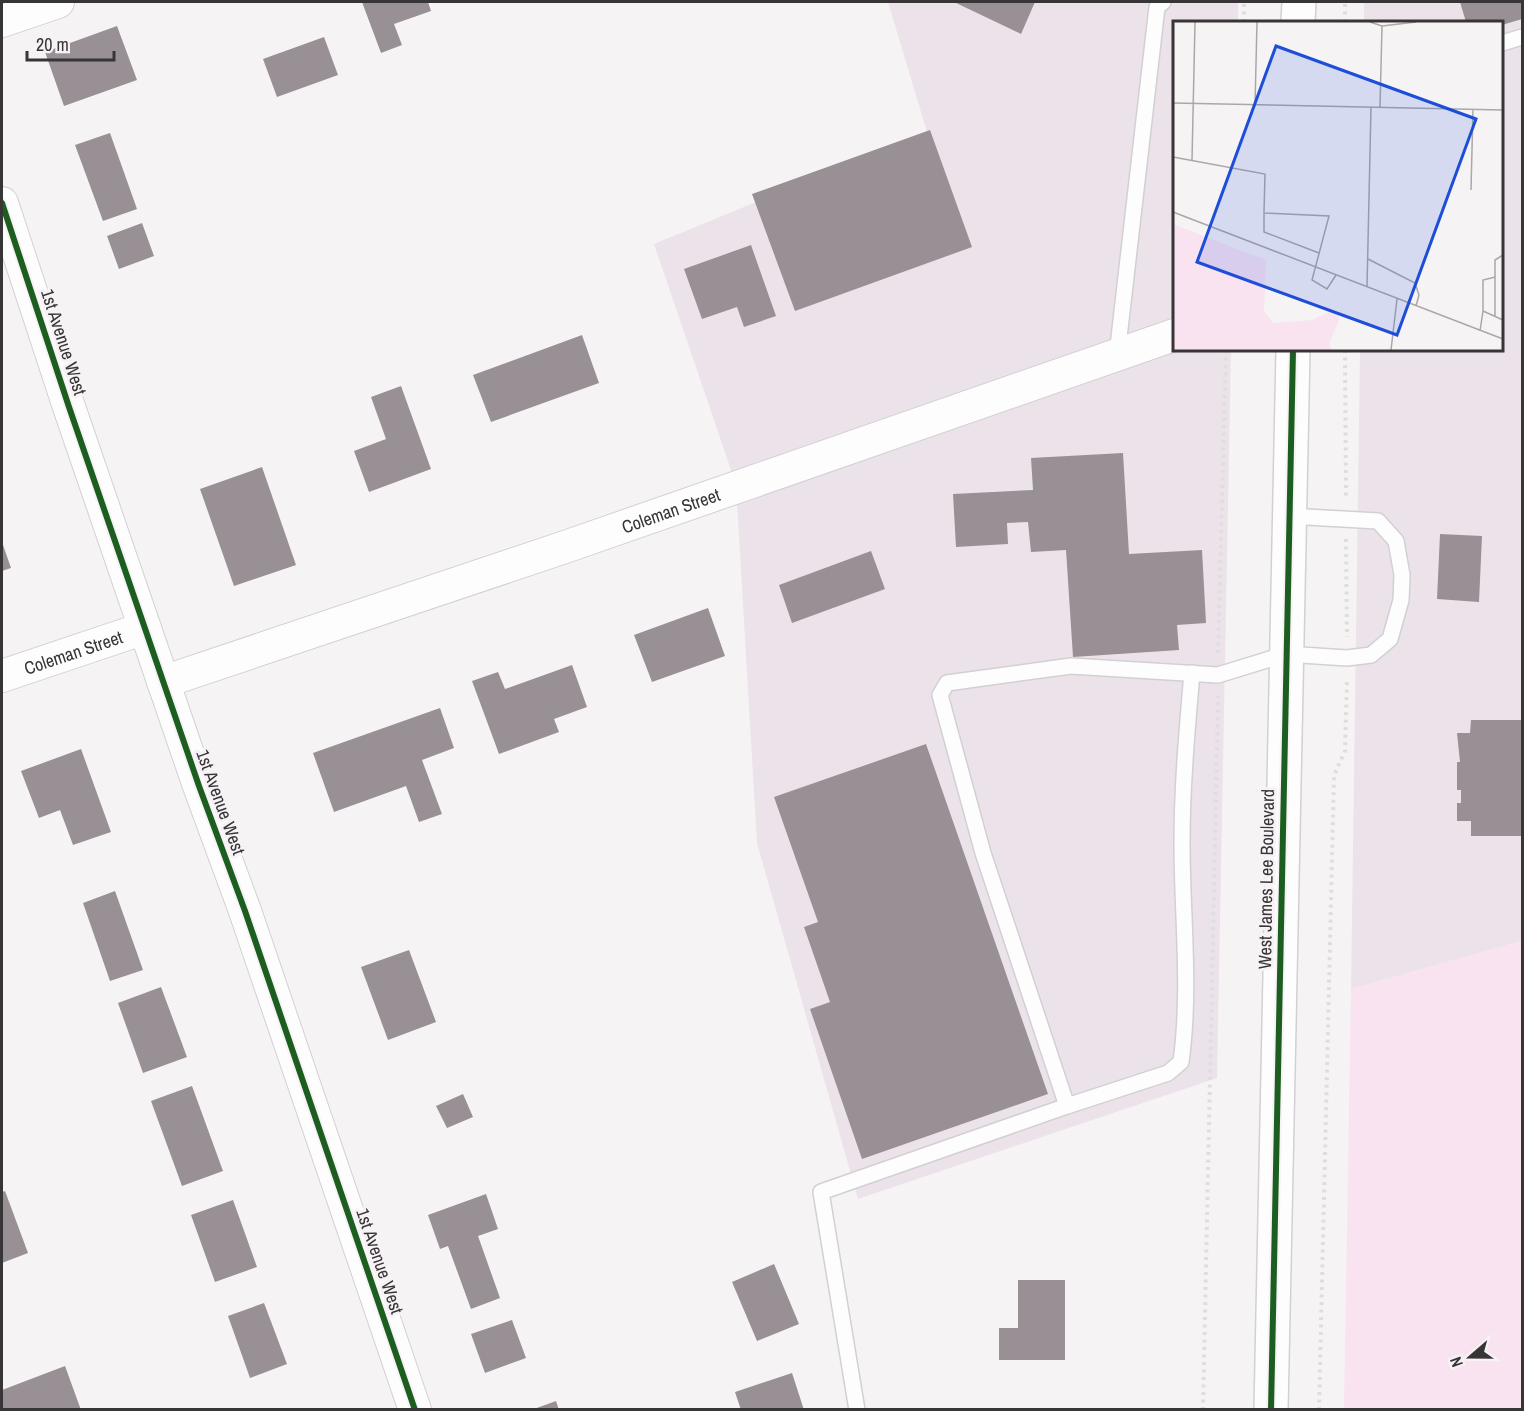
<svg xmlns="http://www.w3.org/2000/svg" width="1524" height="1411" viewBox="0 0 1524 1411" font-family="'Archivo Narrow',sans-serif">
<rect width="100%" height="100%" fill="#f6f3f5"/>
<g fill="#ebe3e9">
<polygon points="888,2 1238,2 1238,22 1174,22 1174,320 732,473 654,244 927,132"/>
<polygon points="1364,2 1522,2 1522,941 1351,989 1360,350 1502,350 1502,22 1364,22"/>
<polygon points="1177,350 1231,350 1217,1078 858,1199 757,843 737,502"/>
</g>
<polygon fill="#f9e3f1" points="1522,941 1522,1409 1344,1409 1351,989"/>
<g fill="#989095">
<polygon points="362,2 428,2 431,11 394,24 402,45 381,53"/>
<polygon points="954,2 1035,2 1021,34"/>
<polygon points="1460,2 1522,2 1522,19 1502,25 1502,22 1466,22"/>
<polygon points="117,26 137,80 64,106 45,52"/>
<polygon points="324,37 338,75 277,97 263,59"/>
<polygon points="930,130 972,247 795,311 752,194"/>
<polygon points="110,133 137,209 103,221 75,145"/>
<polygon points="142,223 154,256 119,269 107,236"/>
<polygon points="751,245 776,316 744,327 737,307 702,319 684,269"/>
<polygon points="582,335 599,383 491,422 473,375"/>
<polygon points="401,386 431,469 369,492 354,451 386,439 371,397"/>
<polygon points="1123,453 1129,554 1202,550 1206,623 1177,625 1179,650 1073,657 1066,550 1031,552 1028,522 1007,523 1008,544 956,547 953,494 1033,490 1031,458"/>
<polygon points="262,467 296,565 234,586 200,489"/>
<polygon points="1440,534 1482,536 1479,602 1437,599"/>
<polygon points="2,542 11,568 2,571"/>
<polygon points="871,551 885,589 792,623 779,585"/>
<polygon points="708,608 725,656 652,682 634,635"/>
<polygon points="572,665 587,707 554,719 559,732 499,754 472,681 498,672 505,689"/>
<polygon points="440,708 454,748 422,760 442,814 419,822 406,786 334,812 313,753"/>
<polygon points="1471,720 1522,720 1522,836 1471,836 1471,821 1457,821 1457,803 1461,803 1461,790 1457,790 1457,762 1460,762 1457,733 1470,733"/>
<polygon points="926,744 1048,1094 862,1159 810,1009 830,1002 804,927 818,922 774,797"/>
<polygon points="81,749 111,832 73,845 60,810 39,818 21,771"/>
<polygon points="115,891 143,970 110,981 83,903"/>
<polygon points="409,950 436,1022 388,1040 361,967"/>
<polygon points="161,987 187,1057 143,1073 118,1003"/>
<polygon points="192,1086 223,1171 182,1186 151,1101"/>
<polygon points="463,1094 473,1117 447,1128 436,1106"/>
<polygon points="5,1191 28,1253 2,1263 2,1192"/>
<polygon points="486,1194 498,1229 478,1236 500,1298 471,1309 448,1246 440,1249 428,1215"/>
<polygon points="233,1200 257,1267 215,1282 191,1215"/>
<polygon points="774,1264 799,1324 757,1341 732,1282"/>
<polygon points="1018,1280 1065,1280 1065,1360 999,1360 999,1328 1018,1328"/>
<polygon points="264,1303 287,1364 250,1378 228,1316"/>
<polygon points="512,1320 526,1358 485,1373 471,1334"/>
<polygon points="65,1366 81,1410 2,1410 2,1390"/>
<polygon points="792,1373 804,1410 741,1410 735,1392"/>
<polygon points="556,1401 559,1410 534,1410 534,1409"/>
</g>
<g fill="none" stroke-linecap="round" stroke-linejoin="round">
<g stroke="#d2d0d2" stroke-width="18">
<g id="service">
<polyline points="1502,43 1522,37"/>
<polyline points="1117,355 1157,7 1163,2"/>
<path d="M 1067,1106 L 1168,1073 L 1181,1062 C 1191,989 1182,916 1182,843 C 1182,786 1187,730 1192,673"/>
<polyline points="857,1410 821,1192 1067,1106 983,853 940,695 947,683 1071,666 1218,675 1286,654 1347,658 1371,655 1390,639 1401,600 1402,575 1396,541 1378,521 1289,516"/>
</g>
</g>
<g stroke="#d2d0d2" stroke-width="34">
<g id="minor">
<polyline points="2,21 58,2"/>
<polyline points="2,203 69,407 199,786 245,911 415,1410"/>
<path id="s1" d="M 2,676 L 145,628"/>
<path id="s2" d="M 163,682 L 562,548 L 1174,335"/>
</g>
</g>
<g stroke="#d2d0d2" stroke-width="36">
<g id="primary">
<polyline points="1298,22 1299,2"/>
<polyline points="1271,1410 1293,350"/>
</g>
</g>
<g stroke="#dfdedf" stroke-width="4" stroke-dasharray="3 4.5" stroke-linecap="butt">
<polyline points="1244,22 1244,2"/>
<polyline points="1345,22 1345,2"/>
<polyline points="1345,350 1346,499"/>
<polyline points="1346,539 1347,637"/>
<polyline points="1218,653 1226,350"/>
<polyline points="1203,1410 1218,696"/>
<polyline points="1319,1410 1334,775 1345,751 1347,680"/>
</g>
<use href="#service" stroke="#fefdfe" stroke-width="15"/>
<use href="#minor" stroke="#fefdfe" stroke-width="32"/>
<use href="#primary" stroke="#fefdfe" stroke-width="33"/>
<g stroke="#f7f2f5" stroke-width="10">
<g id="cycleway">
<polyline points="2,203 69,407 199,786 245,911 415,1410"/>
<polyline points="1271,1410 1293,350"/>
</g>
</g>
<use href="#cycleway" stroke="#1b5e20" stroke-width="6"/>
</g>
<g text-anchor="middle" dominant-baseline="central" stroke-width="6" stroke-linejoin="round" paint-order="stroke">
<g font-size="18" fill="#373536" stroke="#f7f2f5">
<text transform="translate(64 342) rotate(72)">1st Avenue West</text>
<text stroke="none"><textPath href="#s2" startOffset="536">Coleman Street</textPath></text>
<text stroke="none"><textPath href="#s1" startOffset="75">Coleman Street</textPath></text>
<text transform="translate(221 802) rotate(70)">1st Avenue West</text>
<text transform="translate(1266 879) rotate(-89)">West James Lee Boulevard</text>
<text transform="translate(380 1261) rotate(71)">1st Avenue West</text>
</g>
</g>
<g transform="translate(1173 21)">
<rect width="330" height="330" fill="#f6f3f5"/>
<path d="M 0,203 L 93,239 L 91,290 L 100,302 L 139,299 L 158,290 L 167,297 L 156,323 L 159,329 L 0,329 Z" fill="#f9e3f1"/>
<path fill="none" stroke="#aaa7a9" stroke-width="1.5" d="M 197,1 L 209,5 L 243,1M 0,82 L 330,89M 82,84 L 84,1M 207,86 L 209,5M 0,136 L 92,153 L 91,192 L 156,195 L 139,259 L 154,268 L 163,254M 19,139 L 22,1M 298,169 L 300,88M 0,191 L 330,318M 91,192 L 91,211 L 146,232M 195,238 L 242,262 L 246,274 L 243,285M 322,256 L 310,259 L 310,290 L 330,299M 194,266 L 198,86M 322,295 L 322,239 L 330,234M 307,310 L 310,290M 218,329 L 224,278"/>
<path fill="#1d4ed8" fill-opacity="0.15" stroke="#1d4ed8" stroke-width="3" d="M 103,25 L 303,98 L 224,314 L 24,241 Z"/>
<rect width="330" height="330" fill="none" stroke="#373536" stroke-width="3"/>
</g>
<rect width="1524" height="1411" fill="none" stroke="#373536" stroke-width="6"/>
<g transform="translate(1470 1357) rotate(250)" stroke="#f7f2f5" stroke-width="4.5" paint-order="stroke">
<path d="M0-4.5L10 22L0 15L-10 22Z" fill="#373536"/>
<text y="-9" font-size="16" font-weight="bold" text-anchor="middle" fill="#373536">N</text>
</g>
<path d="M27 51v9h87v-9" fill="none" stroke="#373536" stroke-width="3"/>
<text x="36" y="51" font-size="18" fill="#373536" stroke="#f7f2f5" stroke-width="4.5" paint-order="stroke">20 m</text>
</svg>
